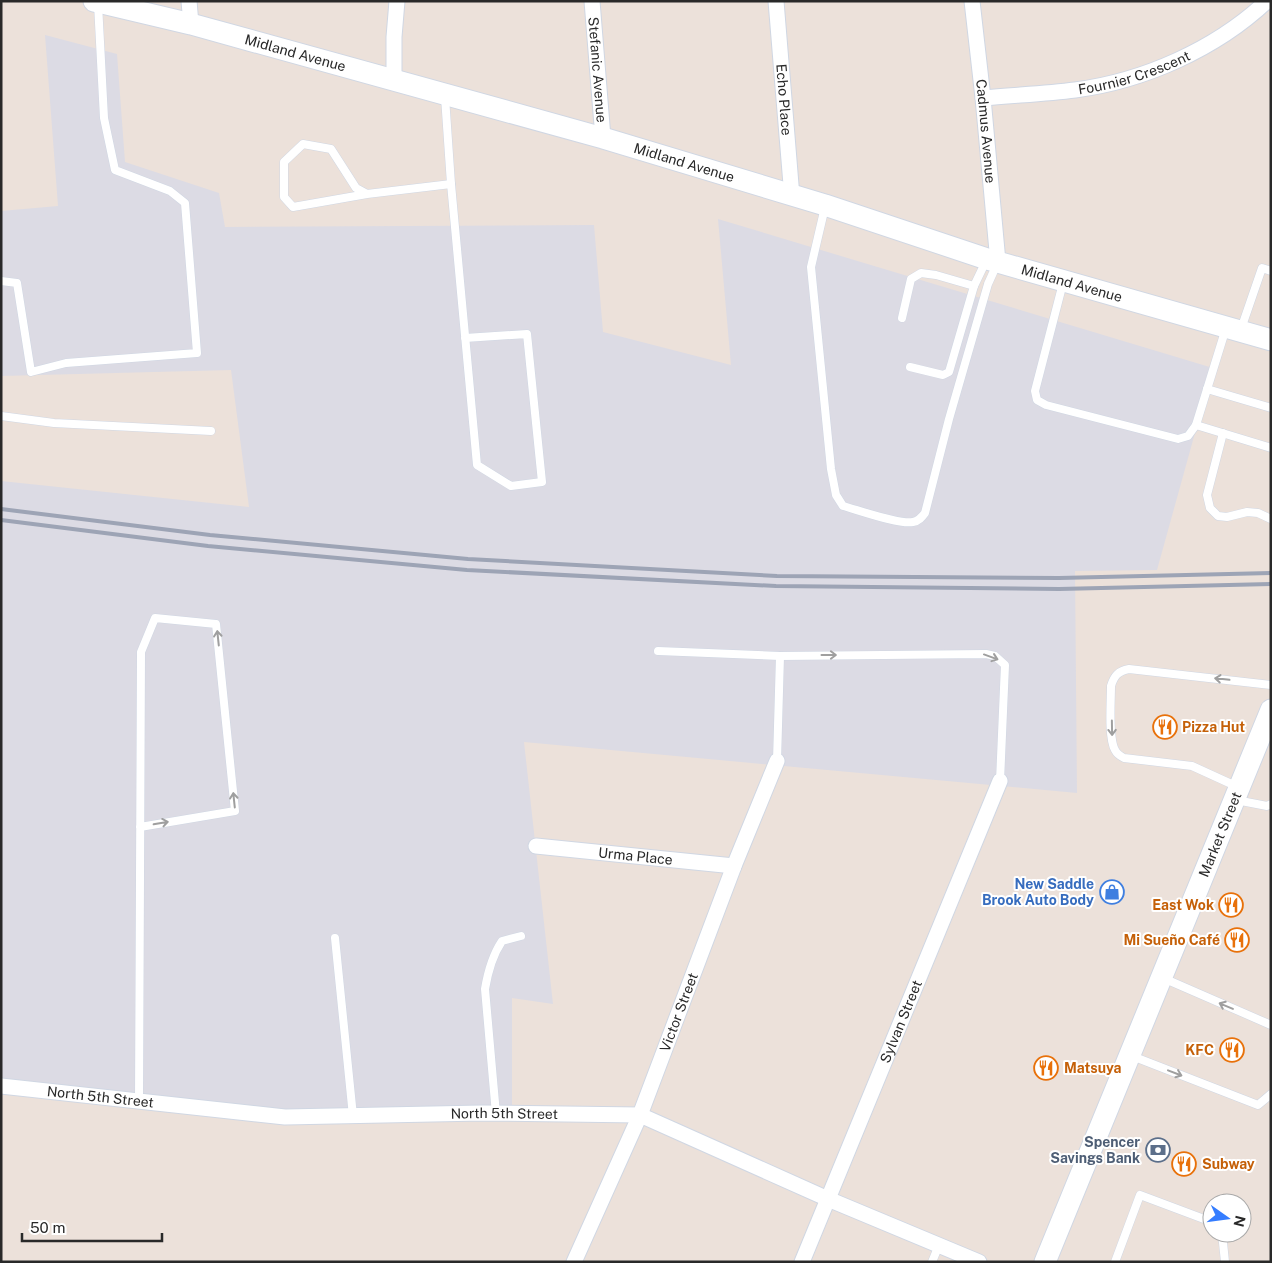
<svg xmlns="http://www.w3.org/2000/svg" width="1272" height="1263" viewBox="0 0 1272 1263" font-family="'Public Sans',sans-serif">
<rect width="100%" height="100%" fill="#ece1da"/>
<polygon fill="#dcdbe4" points="45,35 117,54 125,162 219,193 225,227 594,225 603,332 731,365 718,219 1213,368 1157,570 1075,571 1077,793 524,742 553,1004 512,998 512,1115 246,1120 1,1094 1,481 249,507 231,370 1,376 1,211 58,206"/>
<g fill="none" stroke-linecap="round" stroke-linejoin="round">
<g stroke="#d0d7e3" stroke-width="9">
<g id="lane">
<polyline points="445,97 451,184 477,465 511,486 542,482 527,334 465,338"/>
<polyline points="367,194 293,207 284,197 284,162 303,144 331,149 356,188 367,194 451,184"/>
<path d="M 825,207 L 811,267 L 831,469 L 836,495 L 843,506 C 858,510 900,525 913,522 C 919,521 922,517 925,513 L 949,419 L 988,284 L 997,264"/>
<polyline points="1,281 17,283 31,372 66,363 197,353 185,203 170,191 115,170 104,118 98,4"/>
<polyline points="1063,283 1035,391 1037,400 1046,405 1178,439 1188,436 1196,425 1226,328"/>
<polyline points="902,318 911,279 921,273 936,275 974,286 986,261"/>
<polyline points="1241,329 1262,268 1271,271"/>
<polyline points="910,367 943,375 949,372 974,286"/>
<polyline points="1207,389 1271,408"/>
<polyline points="1,416 54,423 211,431"/>
<polyline points="1196,425 1271,448"/>
<polyline points="1223,433 1207,495 1210,508 1218,516 1227,517 1247,512 1258,513 1271,519"/>
<polyline points="658,651 780,656 986,654 995,656 1005,665 1000,781"/>
<polyline points="777,761 780,656"/>
<path d="M 1238,787 L 1192,766 L 1124,758 C 1120,756 1117,754 1115,750 C 1108,738 1111,702 1111,686 C 1114,676 1118,671 1129,669 L 1271,685"/>
<polyline points="1236,800 1267,806 1271,804"/>
<polyline points="335,938 353,1116"/>
<polyline points="1163,978 1271,1025"/>
<polyline points="1132,1056 1258,1105 1271,1094"/>
<polyline points="139,1101 141,652 155,618 216,624 235,811 140,827"/>
<path d="M 496,1114 L 485,989 C 488,971 492,956 502,941 L 521,936"/>
<polyline points="1222,1233 1225,1262"/>
<polyline points="932,1262 939,1245"/>
<polyline points="1115,1262 1140,1195 1212,1222"/>
</g>
</g>
<g stroke="#d0d7e3" stroke-width="17">
<g id="street">
<polyline points="189,1 191,24"/>
<path id="s1" d="M 592,1 L 603,138"/>
<path id="s2" d="M 776,1 L 792,197"/>
<path id="s3" d="M 972,1 L 983,98 L 998,262"/>
<polyline points="394,80 394,37 397,1"/>
<path id="s4" d="M 983,98 C 1013,95 1045,94 1075,90 C 1144,81 1216,49 1267,1"/>
<path id="s5" d="M 536,846 L 734,866"/>
<path id="s6" d="M 1,1086 L 285,1117 L 482,1113 L 640,1115 L 828,1199 L 979,1262"/>
<path id="s7" d="M 574,1262 L 640,1115 L 734,866 L 777,761"/>
<path id="s8" d="M 802,1262 L 1000,781"/>
</g>
</g>
<g stroke="#d0d7e3" stroke-width="23">
<g id="secondary">
<path id="s9" d="M 94,1 L 191,24 L 603,138 L 825,205 L 987,259 L 1271,340"/>
<path id="s10" d="M 1045,1262 L 1271,710"/>
</g>
</g>
<use href="#lane" stroke="#fff" stroke-width="8"/>
<use href="#street" stroke="#fff" stroke-width="15"/>
<use href="#secondary" stroke="#fff" stroke-width="21"/>
<g stroke="#9da4b5" stroke-width="4">
<polyline points="1,509 210,535 468,559 777,576 1059,578 1271,573"/>
<polyline points="1,520 208,546 467,570 776,586 1059,589 1271,584"/>
</g>
</g>
<defs><path id="oneway-shaft" d="M-6 0H5M1.5-3L5.5 0L1.5 3" fill="none" stroke-width="1.6" stroke-linecap="round" stroke-linejoin="round" transform="scale(1.25)"/></defs>
<g stroke="#9f9f9f">
<use href="#oneway-shaft" transform="translate(218 638) rotate(-96)"/>
<use href="#oneway-shaft" transform="translate(829 655)"/>
<use href="#oneway-shaft" transform="translate(991 657) rotate(20)"/>
<use href="#oneway-shaft" transform="translate(1222 679) rotate(-174)"/>
<use href="#oneway-shaft" transform="translate(1112 728) rotate(89)"/>
<use href="#oneway-shaft" transform="translate(234 800) rotate(-96)"/>
<use href="#oneway-shaft" transform="translate(161 823) rotate(-10)"/>
<use href="#oneway-shaft" transform="translate(1226 1006) rotate(-157)"/>
<use href="#oneway-shaft" transform="translate(1175 1073) rotate(21)"/>
</g>
<defs>
<g id="restaurant-ring" transform="scale(1.25)"><circle r="9.5" fill="#fff" stroke="#e8710a" stroke-width="1.5"/><path d="M-5-6h1v4h1v-4h1v4h1v-4h1v5L-1.5 .5V6h-2V.5L-5-1ZM5-6V6H3V1.5H1.5Q1.5-4 5-6Z" fill="#e8710a"/></g>
<g id="shop-ring" transform="scale(1.25)"><circle r="9.5" fill="#fff" stroke="#3f7fe0" stroke-width="1.5"/><path d="M-5-2.5h2.3a2.7 3.5 0 0 1 5.4 0H5L5.5 6h-11ZM-1.5-2.5h3a1.5 2.3 0 0 0-3 0Z" fill="#3f7fe0"/></g>
<g id="bank-ring" transform="scale(1.25)"><circle r="9.5" fill="#fff" stroke="#5c6f8a" stroke-width="1.5"/><path d="M-6-4H6V4H-6ZM0-2.3a2.3 2.3 0 1 0 0 4.6a2.3 2.3 0 1 0 0-4.6Z" fill="#5c6f8a"/></g>
</defs>
<g fill-rule="evenodd">
<use href="#restaurant-ring" x="1165" y="727"/>
<use href="#shop-ring" x="1112" y="892"/>
<use href="#restaurant-ring" x="1231" y="905"/>
<use href="#restaurant-ring" x="1237" y="940"/>
<use href="#restaurant-ring" x="1232" y="1050"/>
<use href="#restaurant-ring" x="1046" y="1068"/>
<use href="#bank-ring" x="1158" y="1150"/>
<use href="#restaurant-ring" x="1184" y="1164"/>
</g>
<g text-anchor="middle" dominant-baseline="central" stroke-width="4" stroke-linejoin="round" paint-order="stroke">
<g font-size="14" fill="#292929" stroke="#fff">
<text stroke="none"><textPath href="#s9" startOffset="208">Midland Avenue</textPath></text>
<text stroke="none"><textPath href="#s1" startOffset="69">Stefanic Avenue</textPath></text>
<text stroke="none"><textPath href="#s4" startOffset="154">Fournier Crescent</textPath></text>
<text stroke="none"><textPath href="#s2" startOffset="99">Echo Place</textPath></text>
<text stroke="none"><textPath href="#s3" startOffset="131">Cadmus Avenue</textPath></text>
<text stroke="none"><textPath href="#s9" startOffset="612">Midland Avenue</textPath></text>
<text stroke="none"><textPath href="#s9" startOffset="1018">Midland Avenue</textPath></text>
<text stroke="none"><textPath href="#s10" startOffset="462">Market Street</textPath></text>
<text stroke="none"><textPath href="#s5" startOffset="100">Urma Place</textPath></text>
<text stroke="none"><textPath href="#s7" startOffset="271">Victor Street</textPath></text>
<text stroke="none"><textPath href="#s8" startOffset="260">Sylvan Street</textPath></text>
<text stroke="none"><textPath href="#s6" startOffset="100">North 5th Street</textPath></text>
<text stroke="none"><textPath href="#s6" startOffset="505">North 5th Street</textPath></text>
</g>
<g font-size="14" font-weight="bold" fill="#c56008" stroke="#fff" text-anchor="start">
<text x="1182" y="727">Pizza Hut</text>
<text x="1214" y="905" text-anchor="end">East Wok</text>
<text x="1220" y="940" text-anchor="end">Mi Sueño Café</text>
<text x="1214" y="1050" text-anchor="end">KFC</text>
<text x="1064" y="1068">Matsuya</text>
<text x="1202" y="1164">Subway</text>
</g>
<g font-size="14" font-weight="bold" fill="#366cbe" stroke="#fff" text-anchor="end">
<text x="1094" y="884">New Saddle<tspan x="1094" dy="16">Brook Auto Body</tspan></text>
</g>
<g font-size="14" font-weight="bold" fill="#4e5e75" stroke="#fff" text-anchor="end">
<text x="1140" y="1142">Spencer<tspan x="1140" dy="16">Savings Bank</tspan></text>
</g>
</g>
<rect width="1272" height="1263" fill="none" stroke="#292929" stroke-width="5"/>
<g transform="translate(1227 1218) rotate(104)"><circle r="24" fill="#ffffff" stroke="#a9a9a9"/>
<path d="M0-4L9 19L0 12L-9 19Z" fill="#357dff"/>
<text y="-8" font-size="14" font-weight="bold" text-anchor="middle" fill="#292929">N</text>
</g>
<path d="M22 1233v8h140v-8" fill="none" stroke="#292929" stroke-width="2.5"/>
<text x="30" y="1233" font-size="15" fill="#292929" stroke="#ffffff" stroke-width="4" paint-order="stroke">50 m</text>
</svg>
